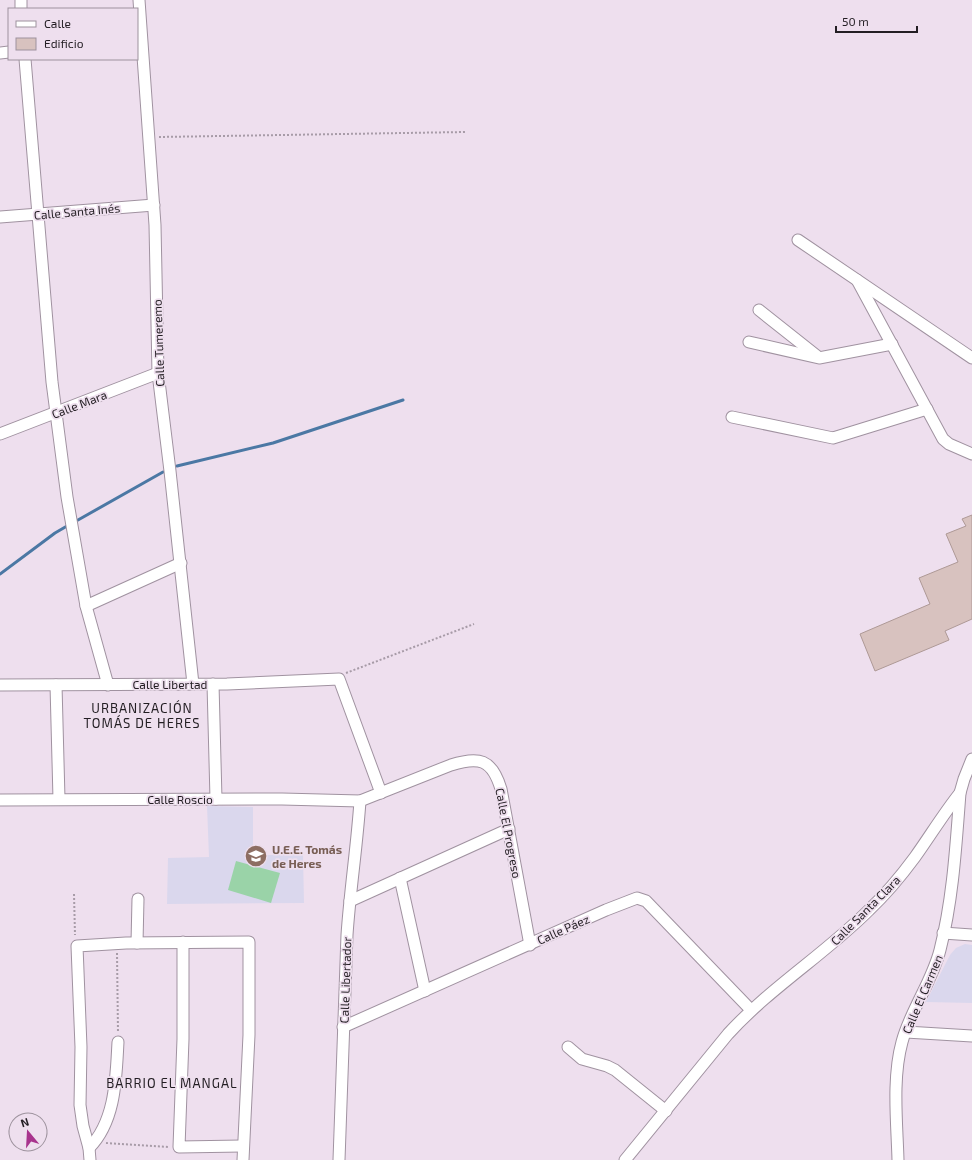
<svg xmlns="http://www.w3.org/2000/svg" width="972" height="1160" viewBox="0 0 972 1160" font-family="'Exo 2',sans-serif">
<rect width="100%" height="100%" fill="#eedfee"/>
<g fill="#dad7ed">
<polygon points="207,806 253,807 253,855 303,855 304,903 167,904 168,858 209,857"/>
<polygon points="965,944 972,945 972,1003 926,1002 950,955 956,948"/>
</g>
<polygon fill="#9ad3a8" points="236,861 280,873 271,903 228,890"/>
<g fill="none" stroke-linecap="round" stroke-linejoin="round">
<g stroke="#4b78a4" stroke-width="3">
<polyline points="177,466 273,443 403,400"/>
<polyline points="78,520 163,472"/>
<polyline points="0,574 55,533 67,526"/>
</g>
</g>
<polygon fill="#d8c2bf" stroke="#ae9996" points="972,515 972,619 945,631 949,640 875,671 860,634 930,604 919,578 958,562 946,534 966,526 962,519"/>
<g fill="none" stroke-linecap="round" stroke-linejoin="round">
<g stroke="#a092a0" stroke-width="13">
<g id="minor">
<polyline points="21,0 21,9"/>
<polyline points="139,0 155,225 158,373 170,471 193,684"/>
<polyline points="0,53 9,52"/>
<polyline points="25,59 52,382 67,497 86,606 108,685"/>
<polyline points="0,217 154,205"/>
<polyline points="798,240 972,358"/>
<polyline points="857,280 943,439 949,444 972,454"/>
<polyline points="759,310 817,356"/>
<polyline points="749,342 819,358 892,344"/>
<polyline points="732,417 833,438 927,409"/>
<polyline points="0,434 158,373"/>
<polyline points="86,606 181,563"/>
<polyline points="213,684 216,799"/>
<polyline points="0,685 227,684 339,679 381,793"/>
<polyline points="56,685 59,799"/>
<path d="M 0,800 L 282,799 L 360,801 L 451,765 C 479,756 492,759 501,789 L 530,945"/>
<polyline points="400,878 425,991"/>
<polyline points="350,901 509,829"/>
<polyline points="943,933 972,935"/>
<polyline points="183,942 183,1039 179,1147 242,1146"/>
<polyline points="137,943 138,899"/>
<polyline points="343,1027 606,910 637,898 646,901 751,1010"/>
<polyline points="906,1032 972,1036"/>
<polyline points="568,1047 582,1059 607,1066 615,1070 666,1111"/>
<path d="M 89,1148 C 116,1121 116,1077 118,1042"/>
<polyline points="90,1160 89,1148 83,1126 80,1105 81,1047 77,946 126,943 249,942 249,1035 243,1160"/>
<path d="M 339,1160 L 347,935 C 350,890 357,846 360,801"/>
<path d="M 625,1160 L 728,1034 C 770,988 825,954 869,910 C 886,894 901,876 915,857 C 930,836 944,813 960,793"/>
<path d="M 898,1160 C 897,1123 892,1078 902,1042 C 910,1011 932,982 940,950 C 953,899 956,845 960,793 L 964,779 L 972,759"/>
</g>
</g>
<g stroke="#a79ba7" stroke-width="2" stroke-dasharray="2 2" stroke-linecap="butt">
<polyline points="159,137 465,132"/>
<polyline points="346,673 474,624"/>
<polyline points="74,894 75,935"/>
<polyline points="117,953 118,1033"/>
<polyline points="106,1143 169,1147"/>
</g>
<use href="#minor" stroke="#fff" stroke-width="11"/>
</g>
<defs>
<g id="school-disc" transform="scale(1.15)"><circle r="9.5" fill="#8d6e63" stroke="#eedfee"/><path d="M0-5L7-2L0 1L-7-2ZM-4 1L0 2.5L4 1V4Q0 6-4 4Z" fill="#fff"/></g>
</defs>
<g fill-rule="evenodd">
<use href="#school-disc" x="256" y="856"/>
</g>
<g text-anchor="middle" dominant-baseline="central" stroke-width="3.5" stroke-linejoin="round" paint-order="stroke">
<g font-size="12" fill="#231e23" stroke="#eedfee">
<text transform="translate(77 211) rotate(-5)">Calle Santa Inés</text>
<text transform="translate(158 343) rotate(-92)">Calle Tumeremo</text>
<text transform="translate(79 404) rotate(-21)">Calle Mara</text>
<text x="170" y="684">Calle Libertad</text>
<text x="180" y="799">Calle Roscio</text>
<text transform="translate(509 833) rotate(79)">Calle El Progreso</text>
<text transform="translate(865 910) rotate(-45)">Calle Santa Clara</text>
<text transform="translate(563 929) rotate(-24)">Calle Páez</text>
<text transform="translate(345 980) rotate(-88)">Calle Libertador</text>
<text transform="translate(922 994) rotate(-67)">Calle El Carmen</text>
</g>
<g font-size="12" font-weight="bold" fill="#785e54" stroke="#eedfee" text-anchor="start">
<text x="272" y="849">U.E.E. Tomás<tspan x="272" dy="14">de Heres</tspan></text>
</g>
<g font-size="13" letter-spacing="1" fill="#231e23" stroke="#eedfee">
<text x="142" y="708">URBANIZACIÓN<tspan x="142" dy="15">TOMÁS DE HERES</tspan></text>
<text x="172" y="1083">BARRIO EL MANGAL</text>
</g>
</g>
<rect x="8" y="8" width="130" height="52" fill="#eedfee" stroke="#9d929d"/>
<rect x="16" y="21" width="20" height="6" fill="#ffffff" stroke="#9d929d"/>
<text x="44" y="28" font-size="12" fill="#231e23">Calle</text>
<rect x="16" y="38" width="20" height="12" fill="#d8c2bf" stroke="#9d929d"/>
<text x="44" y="48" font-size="12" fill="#231e23">Edificio</text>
<g transform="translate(28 1132) rotate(342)"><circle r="19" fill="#eedfee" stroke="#9d929d"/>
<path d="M0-3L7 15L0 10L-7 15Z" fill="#a8338d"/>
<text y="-6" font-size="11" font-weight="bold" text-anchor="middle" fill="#231e23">N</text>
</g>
<path d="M836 26v6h81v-6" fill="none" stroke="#231e23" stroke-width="2"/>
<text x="842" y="26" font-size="12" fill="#231e23" stroke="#eedfee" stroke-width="3" paint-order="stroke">50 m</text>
</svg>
